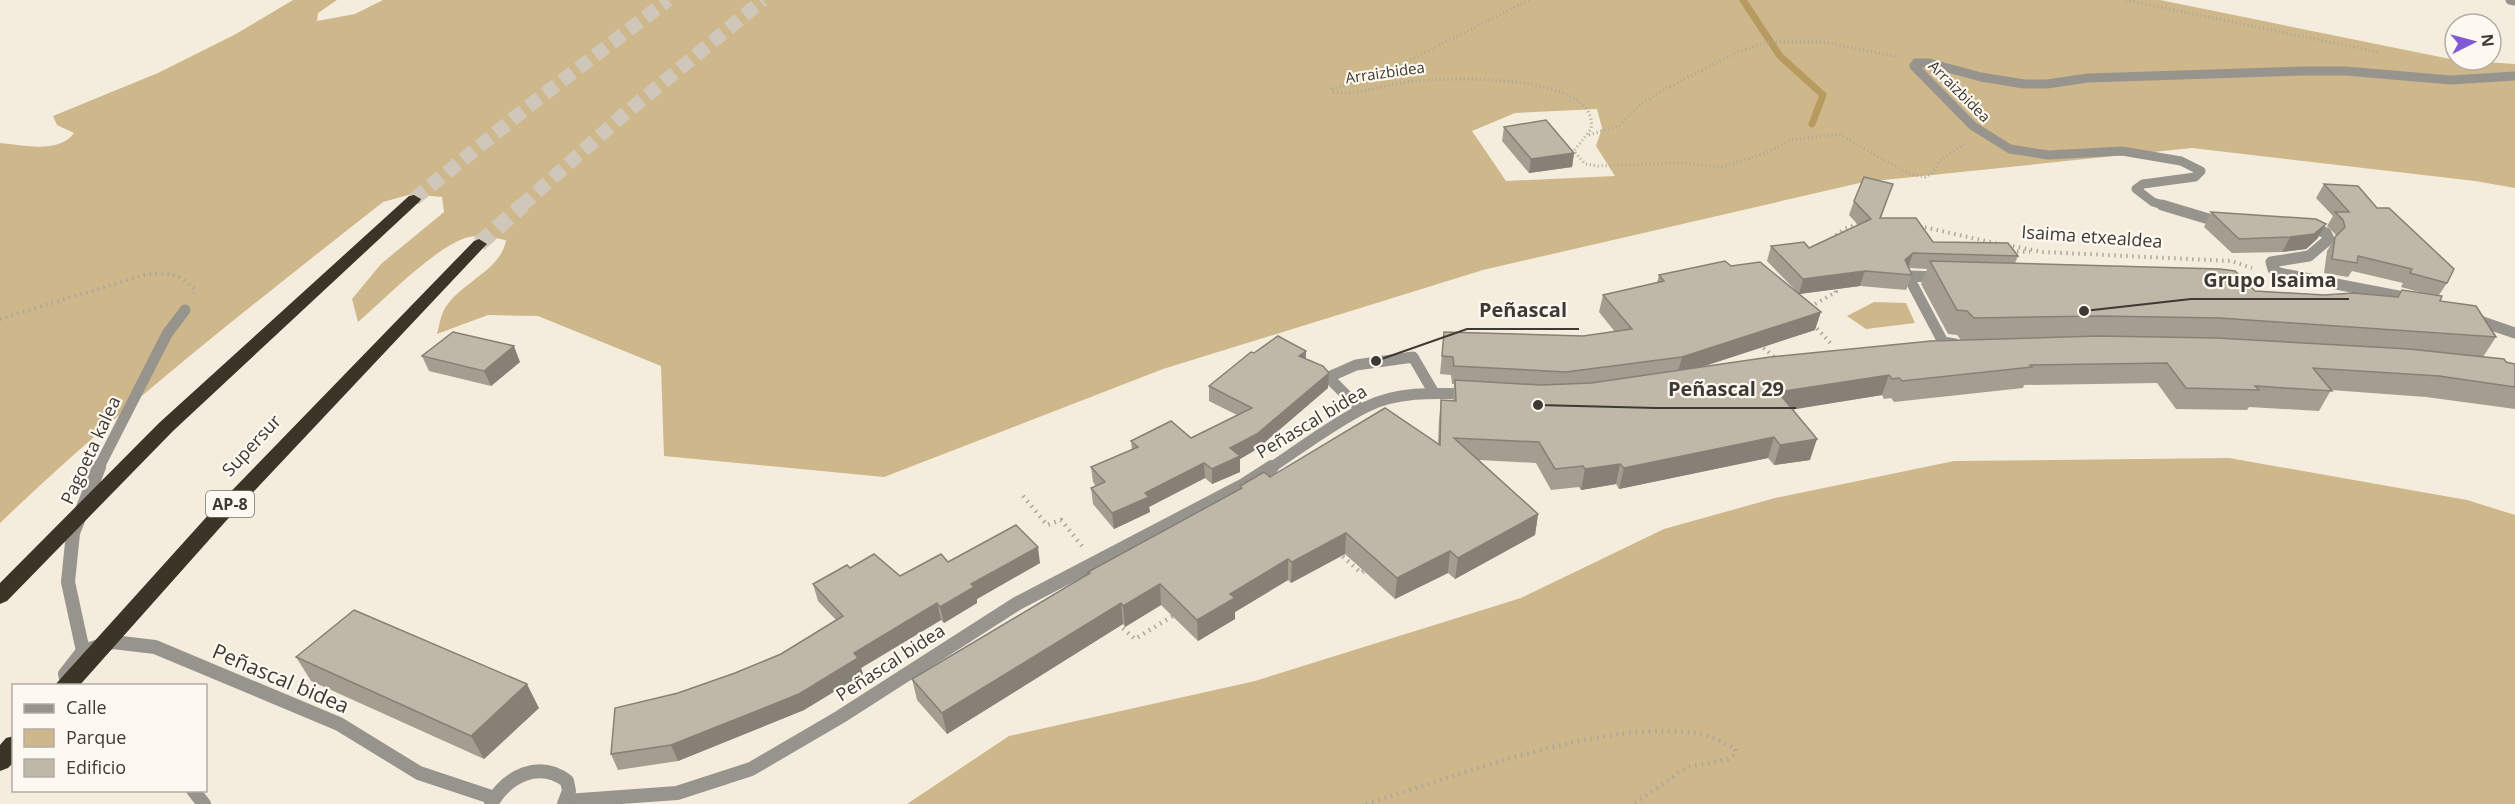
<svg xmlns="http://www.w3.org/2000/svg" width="2515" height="804" viewBox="0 0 2515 804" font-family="'Open Sans',sans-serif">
<rect width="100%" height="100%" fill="#f4ecdc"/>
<g fill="#ceb78a" fill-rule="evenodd">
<path d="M 293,0 L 337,0 L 318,13 L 317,21 L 355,14 L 383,0 L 2160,0 L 2455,60 L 2515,64 L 2515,188 L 2475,181 L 2192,148 L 1864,182 L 1483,270 L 1163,369 L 884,477 L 664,456 L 661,366 L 538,316 L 488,315 L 437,334 C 439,327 440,319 443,312 C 457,283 501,272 506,240 C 494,238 482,234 469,237 C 438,244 384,300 358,322 L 352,299 L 381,264 L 444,212 L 442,197 L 412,194 L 383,202 C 252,305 120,408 0,523 L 0,143 C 23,145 59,154 74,133 L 57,125 L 53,116 L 158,73 L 236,34 ZM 1597,109 L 1602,128 L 1596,146 L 1615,176 L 1506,181 L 1472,131 L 1515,113 Z"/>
<polygon points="1874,302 1906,303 1915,323 1866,329 1847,316"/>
<polygon points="2229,458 2467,500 2515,515 2515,804 907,804 1009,736 1255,681 1521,598 1664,529 1775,498 1954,461"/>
</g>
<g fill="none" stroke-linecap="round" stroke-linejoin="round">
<polyline stroke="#b79a5f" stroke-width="7" points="1743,0 1780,56 1823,95 1812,124"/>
<g stroke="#cfc8ba" stroke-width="14" stroke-dasharray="14 7" stroke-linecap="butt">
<polyline points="414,199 534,102 668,0"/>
<polyline points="521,206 621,117 763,0"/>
</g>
<polyline stroke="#cfc8ba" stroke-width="16" stroke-dasharray="16 8" stroke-linecap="butt" points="479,244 523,205"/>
<g stroke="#ada79b" stroke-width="3" stroke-dasharray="1 3" stroke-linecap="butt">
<path d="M 1529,0 L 1380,75 L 1332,89 L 1333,92 C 1361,96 1387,83 1415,81 C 1448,78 1600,72 1591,129 L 1574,151 L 1585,164 L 1598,166 L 1680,163 L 1722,167 L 1766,153 L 1790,140 L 1839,134 L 1909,174 L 1925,177 L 1933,173 L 1939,161 L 1966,143"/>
<polyline points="2126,0 2378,52"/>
<polyline points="1589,135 1620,125 1642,103 1665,89 1738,52 1768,42 1824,42 1898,57"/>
</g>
<g stroke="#ada79b" stroke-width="4" stroke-dasharray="1.5 4.5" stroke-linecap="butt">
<polyline points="1919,226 1999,244"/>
<polyline points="1831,239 1844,229 1861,223"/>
<polyline points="2007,245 2043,252 2231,261 2252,268"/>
<polyline points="2011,251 2030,252"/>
<polyline points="1810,307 1836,292 1834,286"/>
<path d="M 0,319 L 144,275 C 169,272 176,272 195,289 L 193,293"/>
<polyline points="1813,324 1833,346"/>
<polyline points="1759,344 1774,357"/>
</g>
<g stroke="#ada79b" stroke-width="4.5" stroke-dasharray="1.5 5" stroke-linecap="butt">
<polyline points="1023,496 1047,525 1061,520 1082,546"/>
<polyline points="1338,552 1361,573 1367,569"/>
<polyline points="1118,624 1135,639 1176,614"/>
<path d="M 1366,804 C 1458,776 1607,717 1701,734 C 1712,736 1724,744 1735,748 L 1736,753 L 1728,759 L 1687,767 L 1634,804"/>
</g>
<polyline stroke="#97948e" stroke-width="11" points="1360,409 1330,379 1331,376 1356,365 1413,357 1434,393"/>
<polyline stroke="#97948e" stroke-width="11" points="1940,277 1908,276 1943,342 1955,344"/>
<g stroke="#97948e" stroke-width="9">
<polyline points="2510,0 2515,1"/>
<polyline points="2166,206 2153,202 2136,189 2143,184 2195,177 2201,171 2181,161 2122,151 2048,155 2010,149 1973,126 1914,66 1916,63 1929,63 1981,77 2024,84 2047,84 2088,78 2305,71 2345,71 2451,80 2515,76"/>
</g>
<g stroke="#97948e" stroke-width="11">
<polyline points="2162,205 2222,223"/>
<polyline points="2308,226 2326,233 2329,239 2309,256 2271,262 2273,269 2279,273 2414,299"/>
<polyline points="2474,319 2515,333"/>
<polyline points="98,469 167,334 185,310"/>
<path d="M 1269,469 C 1301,448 1332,424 1366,407 C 1397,391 1437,393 1470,394"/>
</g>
<g stroke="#97948e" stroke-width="14">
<polyline points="83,651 68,582 73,533 99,467"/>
<polyline points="566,801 677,793 751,769 840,717 1018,603 1244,485 1272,467"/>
<path d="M 491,804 C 507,776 539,760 567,781 L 569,791 L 564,804"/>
</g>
<g stroke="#97948e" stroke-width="14">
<polyline points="68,686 65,674 83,651 113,642 155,647 339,724 419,773 494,798"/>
<polyline points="193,790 204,804"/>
</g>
<g fill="#3b3528" fill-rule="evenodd">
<polygon points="414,195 421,199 419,202 173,431 7,601 0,604 0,583 159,423 409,196"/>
<polygon points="479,239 487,244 484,247 225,522 79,686 54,686 211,512 474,241"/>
<polygon points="14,736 14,762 8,768 0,771 0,745 6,738"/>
</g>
</g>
<g fill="#a49d90">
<polygon points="1504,127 1574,153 1572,167 1529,173 1502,141"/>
<polygon points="2324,184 2447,283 2439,295 2440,301 2496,337 2483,357 2515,364 2515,409 2426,397 2331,390 2319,411 2249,407 2247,410 2176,409 2157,383 2024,385 2023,388 1894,402 1891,398 1884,399 1882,395 1792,409 1810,460 1774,465 1768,458 1619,489 1616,484 1581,490 1579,487 1551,490 1536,463 1479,460 1538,514 1535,535 1455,579 1448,573 1395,599 1345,554 1291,583 1288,580 1235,612 1235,619 1198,641 1161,605 1125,627 1123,624 947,734 917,700 912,679 1089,574 1088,572 1240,490 1240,486 1270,477 1438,444 1439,420 1441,400 1453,401 1454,384 1452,384 1451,375 1440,374 1444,332 1583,336 1615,332 1599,312 1603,295 1657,283 1659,275 1815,330 1701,367 1961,340 1957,335 1948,334 1921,284 1927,269 1909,268 1912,275 1906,290 1860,286 1799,294 1767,261 1771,246 1809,248 1858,225 1849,215 1854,201 1888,198 1881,218 1933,242 2018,256 2015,263 2255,291 2324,295 2397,297 2402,290 2423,293 2401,287 2403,283 2352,271 2348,277 2324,273 2327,251 2336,236 2335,234 2327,226 2333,216 2316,198"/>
<polygon points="2211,212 2326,224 2317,239 2306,249 2282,252 2232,253 2204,227"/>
<polygon points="1306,351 1306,359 1328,388 1257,449 1240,459 1240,472 1212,484 1205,478 1149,507 1150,512 1114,529 1093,504 1091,488 1096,486 1093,482 1091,467 1132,450 1131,441 1191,438 1237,415 1209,401 1209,386 1254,353"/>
<polygon points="422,356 520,362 491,386 429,371"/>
<polygon points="948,562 1040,563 977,599 977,603 944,623 941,620 861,668 863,674 804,710 678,761 618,770 611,754 678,693 735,673 781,654 836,620 818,601 813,584 850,568 900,576"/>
<polygon points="296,657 539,708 484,759 311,681"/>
</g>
<g fill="#868076">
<polygon points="1574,153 1572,167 1529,173 1531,159"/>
<polygon points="2326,224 2317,239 2306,249 2282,252 2290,237"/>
<polygon points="1913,253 1908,268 1900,275 1905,260"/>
<polygon points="1865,271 1860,286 1799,294 1803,279"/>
<polygon points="1821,312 1815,330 1677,375 1682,357"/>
<polygon points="514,346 520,362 491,386 484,371"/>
<polygon points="1306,351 1305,366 1299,356"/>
<polygon points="1329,373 1328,388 1257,449 1240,459 1240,472 1212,484 1212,469 1230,448"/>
<polygon points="1889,375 1882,395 1772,413 1778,392"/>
<polygon points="1774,437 1768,458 1619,489 1624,468"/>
<polygon points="1817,439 1810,460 1774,465 1780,445"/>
<polygon points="1204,463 1205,478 1149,507 1150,512 1114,529 1112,513 1145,493"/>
<polygon points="1620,464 1616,484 1581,490 1585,469"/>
<polygon points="1538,514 1535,535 1455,579 1458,558"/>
<polygon points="1346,533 1345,554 1291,583 1292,562"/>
<polygon points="1038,547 1040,563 977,599 977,603 944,623 940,607 971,584"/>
<polygon points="1450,551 1448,573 1395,599 1397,578"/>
<polygon points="1288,559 1288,580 1235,612 1235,619 1198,641 1197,620 1230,594"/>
<polygon points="1160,584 1161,605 1125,627 1123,606"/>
<polygon points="937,603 941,620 861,668 863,674 804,710 678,761 671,745"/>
<polygon points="1121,603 1123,624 947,734 942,713"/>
<polygon points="527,684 539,708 484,759 471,736"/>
</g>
<g fill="#bfb7a8" stroke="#868076" stroke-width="1.5">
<polygon points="1546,120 1574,153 1531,159 1504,127"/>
<polygon points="1864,177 1893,184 1880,218 1916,218 1933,242 2008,243 2018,256 1913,253 1905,260 1912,275 1865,271 1803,279 1771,246 1804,242 1809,248 1871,219 1854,201"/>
<polygon points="2324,184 2358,186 2377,208 2389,208 2454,269 2447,283 2410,273 2412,269 2358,256 2357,263 2332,259 2335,237 2345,227 2343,220 2335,212 2349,212"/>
<polygon points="2211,212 2316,219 2326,224 2314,234 2290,237 2239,239"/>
<polygon points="1725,261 1731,266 1760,262 1821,312 1682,357 1566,372 1454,366 1453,357 1442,356 1444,332 1583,336 1632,329 1603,295 1664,281 1659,275"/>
<polygon points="1930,261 2220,269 2235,271 2255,291 2324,295 2353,293 2398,297 2402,290 2442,296 2440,301 2476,306 2496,337 2220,318 2100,316 1974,318 1967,311 1957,310"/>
<polygon points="453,332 514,346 484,371 422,356"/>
<polygon points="1278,336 1306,351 1299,356 1323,366 1329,373 1257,434 1230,448 1240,456 1212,469 1204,463 1145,493 1149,497 1112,513 1091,488 1105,482 1091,467 1138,447 1131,441 1171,421 1191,438 1252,408 1209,386 1251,352 1254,353"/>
<polygon points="2098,336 2217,338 2409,349 2504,359 2506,362 2515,364 2515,387 2439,376 2313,368 2332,391 2255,386 2259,390 2186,388 2167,363 2030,365 2032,367 1902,381 1899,378 1892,379 1889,375 1778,392 1817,439 1780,445 1774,437 1624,468 1620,464 1585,469 1583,466 1555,469 1539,442 1454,438 1538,514 1458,558 1450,551 1397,578 1346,533 1292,562 1288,559 1230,594 1235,598 1197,620 1160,584 1123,606 1121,603 942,713 912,679 1090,573 1088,572 1242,488 1240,486 1264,472 1270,477 1385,408 1440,445 1441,400 1456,401 1455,380 1541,385 1591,383 1770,357 1931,341"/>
<polygon points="1016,525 1038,547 971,584 974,587 940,607 937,603 854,653 858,658 799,694 671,745 611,754 615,708 678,693 735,673 781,654 843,616 813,584 847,565 850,568 874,554 900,576 941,554 948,562"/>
<polygon points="354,610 527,684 471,736 296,657"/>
</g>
<g text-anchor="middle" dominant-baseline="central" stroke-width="4.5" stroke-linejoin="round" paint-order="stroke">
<g font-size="15" fill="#3d3a34" stroke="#fef9f0">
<text transform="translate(1385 72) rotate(-8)">Arraizbidea</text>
<text transform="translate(1960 91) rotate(45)">Arraizbidea</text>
</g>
<rect fill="#fef9f0" stroke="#77736c" stroke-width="1.5" x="206" y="491" width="48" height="26" rx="4.5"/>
<g font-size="16" font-weight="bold" fill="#3d3a34">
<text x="230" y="504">AP-8</text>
</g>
<g font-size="18" fill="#3d3a34" stroke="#fef9f0">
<text transform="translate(2092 236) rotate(4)">Isaima etxealdea</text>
<text transform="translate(1311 421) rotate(-31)">Peñascal bidea</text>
<text transform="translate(251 445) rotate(-47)">Supersur</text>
<text transform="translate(90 450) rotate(-65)">Pagoeta kalea</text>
<text transform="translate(890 662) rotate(-33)">Peñascal bidea</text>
</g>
<g font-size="21" fill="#3d3a34" stroke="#fef9f0">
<text transform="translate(281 678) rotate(23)">Peñascal bidea</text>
</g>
</g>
<path fill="none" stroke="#3d3a34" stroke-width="2" d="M2084 311L2191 299H2349M1376 361L1467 329H1579M1538 405L1656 408H1796"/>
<g fill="#3d3a34" stroke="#fef9f0" stroke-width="2">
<circle cx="2084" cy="311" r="6"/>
<circle cx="1376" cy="361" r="6"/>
<circle cx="1538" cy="405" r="6"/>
</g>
<g font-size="20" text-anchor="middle" font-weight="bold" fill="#3d3a34" stroke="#fef9f0" stroke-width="4.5" stroke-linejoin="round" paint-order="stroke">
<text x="2270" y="287">Grupo Isaima</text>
<text x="1523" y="317">Peñascal</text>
<text x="1726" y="396">Peñascal 29</text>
</g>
<rect x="12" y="684" width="195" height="108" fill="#fef9f0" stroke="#b1ada5" stroke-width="1.5"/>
<rect x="24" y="704" width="30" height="9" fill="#97948e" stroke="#b1ada5" stroke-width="1.5"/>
<text x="66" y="714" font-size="18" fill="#3d3a34">Calle</text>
<rect x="24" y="729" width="30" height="18" fill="#ceb78a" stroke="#b1ada5" stroke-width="1.5"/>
<text x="66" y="744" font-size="18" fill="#3d3a34">Parque</text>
<rect x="24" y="759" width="30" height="18" fill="#bfb7a8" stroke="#b1ada5" stroke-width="1.5"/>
<text x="66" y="774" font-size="18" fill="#3d3a34">Edificio</text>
<g transform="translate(2473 42) rotate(84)"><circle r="28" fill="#fef9f0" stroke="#b1ada5" stroke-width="1.5"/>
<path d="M0-4.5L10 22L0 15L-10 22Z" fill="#805ad4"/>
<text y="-9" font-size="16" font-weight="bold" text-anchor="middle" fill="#3d3a34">N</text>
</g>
</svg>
